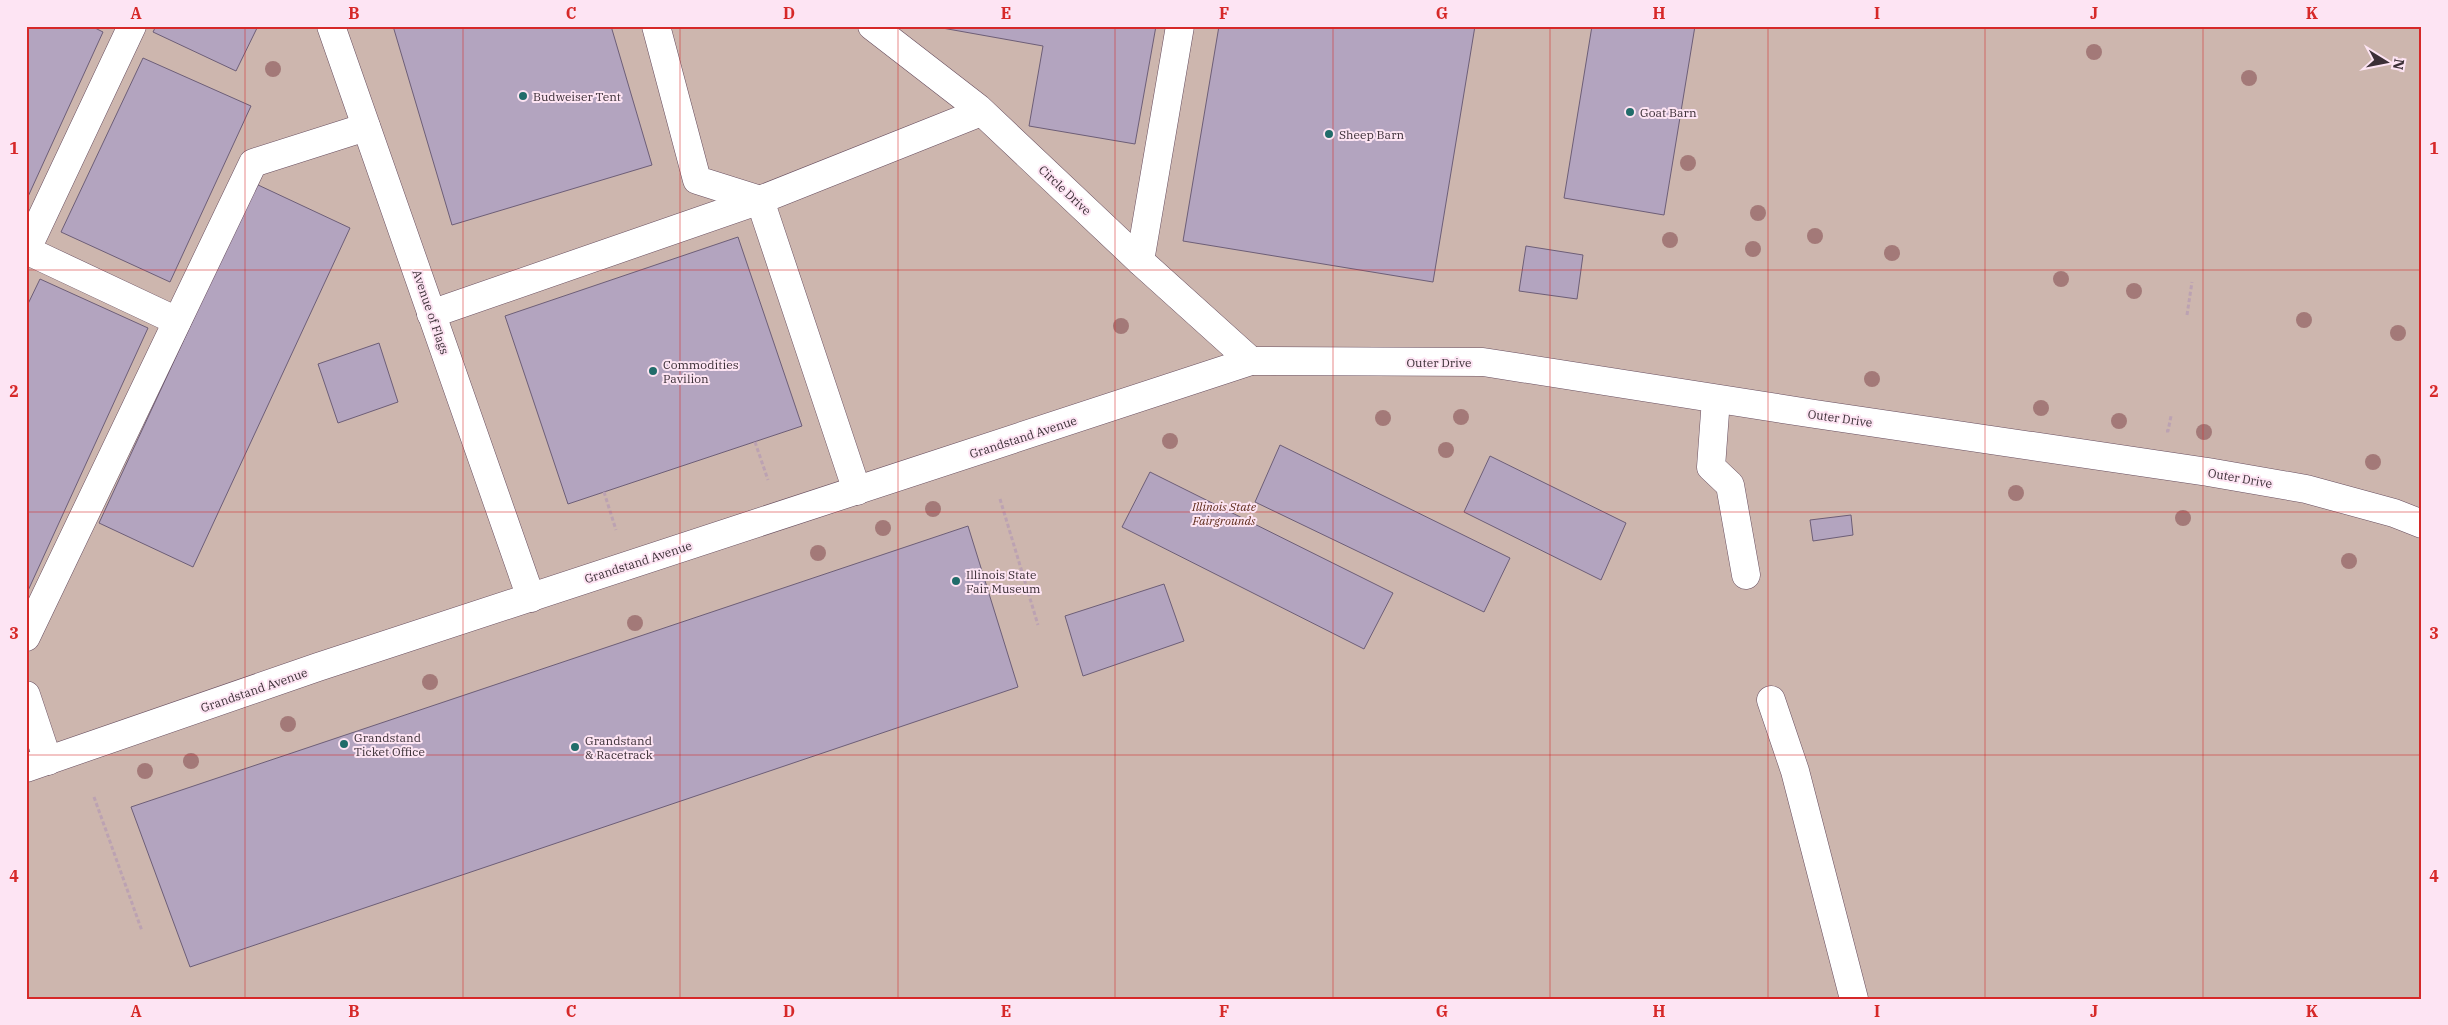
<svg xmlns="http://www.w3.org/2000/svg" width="2448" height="1025" viewBox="0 0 2448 1025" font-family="'IBM Plex Serif',serif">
<rect width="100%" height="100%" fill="#f4d4e8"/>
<rect fill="#cdb6ae" x="26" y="26" width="2396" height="973"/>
<g fill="#b3a4bf" stroke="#6d5e77">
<polygon points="26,26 91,26 103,32 26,201"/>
<polygon points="156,26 258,26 236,71 153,32"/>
<polygon points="393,26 611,26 652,165 452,225"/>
<polygon points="931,26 1156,26 1135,144 1029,126 1043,46"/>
<polygon points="1219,26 1475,26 1433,282 1183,241"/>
<polygon points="1592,26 1695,26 1664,215 1564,198"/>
<polygon points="143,58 251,106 170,282 61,232"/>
<polygon points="256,184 350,228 193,567 99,523"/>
<polygon points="738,237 802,426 568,504 505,316"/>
<polygon points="1526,246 1583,255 1577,299 1519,291"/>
<polygon points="40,279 148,328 26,595 26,308"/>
<polygon points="379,343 398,402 338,423 318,364"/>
<polygon points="1280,445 1510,558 1484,612 1255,502"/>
<polygon points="1490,456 1626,523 1601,580 1464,512"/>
<polygon points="1150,472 1393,593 1364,649 1122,527"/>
<polygon points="1851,515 1853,535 1813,541 1810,520"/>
<polygon points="968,526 1018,687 190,967 131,807"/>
<polygon points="1164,584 1184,641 1083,676 1065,616"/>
</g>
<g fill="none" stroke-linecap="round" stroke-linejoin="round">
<g stroke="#684e5f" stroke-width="29">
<g id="minor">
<polyline points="331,26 531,598"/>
<polyline points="656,26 697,180 760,200 857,491"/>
<polyline points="872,26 978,108 1140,261 1251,361"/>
<polyline points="26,250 177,321"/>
<polyline points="26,251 132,26"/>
<polyline points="1140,261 1180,26"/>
<polyline points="431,314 760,200 981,112"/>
<polyline points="1716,399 1711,467 1730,485 1746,575"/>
<polyline points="26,637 253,163 366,127"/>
<polyline points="26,695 48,761"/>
<polyline points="1771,700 1795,771 1854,999"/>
<polyline points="26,768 318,667 1251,361 1483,362 1815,414 2208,472 2306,489 2394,513 2422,524"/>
</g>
</g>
<g stroke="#bca2b2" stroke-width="3" stroke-dasharray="4 2.5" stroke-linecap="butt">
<polyline points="2187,315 2192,282"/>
<polyline points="2166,431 2168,431 2171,416"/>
<polyline points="755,442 768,480"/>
<polyline points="604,492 616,530"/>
<polyline points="1000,499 1038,625"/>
<polyline points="94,797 142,931"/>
</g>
<use href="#minor" stroke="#fff" stroke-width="28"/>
</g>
<g fill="#a37978">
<circle cx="2094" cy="52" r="8"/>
<circle cx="273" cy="69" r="8"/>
<circle cx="2249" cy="78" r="8"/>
<circle cx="1688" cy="163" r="8"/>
<circle cx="1758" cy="213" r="8"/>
<circle cx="1815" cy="236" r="8"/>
<circle cx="1670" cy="240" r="8"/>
<circle cx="1753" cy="249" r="8"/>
<circle cx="1892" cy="253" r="8"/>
<circle cx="2061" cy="279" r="8"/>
<circle cx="2134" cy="291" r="8"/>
<circle cx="2304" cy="320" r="8"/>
<circle cx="1121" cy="326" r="8"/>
<circle cx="2398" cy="333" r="8"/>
<circle cx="1872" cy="379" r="8"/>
<circle cx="2041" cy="408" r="8"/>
<circle cx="1461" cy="417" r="8"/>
<circle cx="1383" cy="418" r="8"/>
<circle cx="2119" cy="421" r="8"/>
<circle cx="2204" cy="432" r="8"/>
<circle cx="1170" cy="441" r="8"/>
<circle cx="1446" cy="450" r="8"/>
<circle cx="2373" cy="462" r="8"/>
<circle cx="2016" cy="493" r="8"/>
<circle cx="933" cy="509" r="8"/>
<circle cx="2183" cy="518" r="8"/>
<circle cx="883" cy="528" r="8"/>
<circle cx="818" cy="553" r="8"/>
<circle cx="2349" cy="561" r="8"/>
<circle cx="635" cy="623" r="8"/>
<circle cx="430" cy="682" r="8"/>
<circle cx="288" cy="724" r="8"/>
<circle cx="191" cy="761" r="8"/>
<circle cx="145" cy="771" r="8"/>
</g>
<path fill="none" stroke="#d62828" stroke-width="1" stroke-opacity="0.55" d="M 245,26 L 245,999M 463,26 L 463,999M 680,26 L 680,999M 898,26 L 898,999M 1115,26 L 1115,999M 1333,26 L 1333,999M 1550,26 L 1550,999M 1768,26 L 1768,999M 1985,26 L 1985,999M 2203,26 L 2203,999M 26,270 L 2422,270M 26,512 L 2422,512M 26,755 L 2422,755"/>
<g fill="#216c6a" stroke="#fde4f3" stroke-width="2">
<circle cx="523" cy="96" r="5"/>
<circle cx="1630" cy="112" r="5"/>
<circle cx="1329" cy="134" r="5"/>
<circle cx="653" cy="371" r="5"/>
<circle cx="956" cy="581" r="5"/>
<circle cx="344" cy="744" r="5"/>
<circle cx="575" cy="747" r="5"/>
</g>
<g text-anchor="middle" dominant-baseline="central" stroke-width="4" stroke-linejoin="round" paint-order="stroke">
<g font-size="12" fill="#3b2f36" stroke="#fde4f3" text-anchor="start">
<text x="533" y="96">Budweiser Tent</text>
<text x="1640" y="112">Goat Barn</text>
<text x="1339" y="134">Sheep Barn</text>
<text x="663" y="364">Commodities<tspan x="663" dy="14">Pavilion</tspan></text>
<text x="966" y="574">Illinois State<tspan x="966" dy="14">Fair Museum</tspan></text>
<text x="354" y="737">Grandstand<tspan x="354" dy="14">Ticket Office</tspan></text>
<text x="585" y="740">Grandstand<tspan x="585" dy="14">&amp; Racetrack</tspan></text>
</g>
<g font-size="12" fill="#3b2f36" stroke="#fde4f3">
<text transform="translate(1065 190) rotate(43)">Circle Drive</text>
<text transform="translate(431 312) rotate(71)">Avenue of Flags</text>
<text x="1439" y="362">Outer Drive</text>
<text transform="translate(1840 418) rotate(8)">Outer Drive</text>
<text transform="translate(1023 437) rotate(-18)">Grandstand Avenue</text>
<text transform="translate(2240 478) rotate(10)">Outer Drive</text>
<text transform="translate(638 562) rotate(-18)">Grandstand Avenue</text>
<text transform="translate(254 690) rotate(-19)">Grandstand Avenue</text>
</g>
<g font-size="12" font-style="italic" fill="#602e1d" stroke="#fde4f3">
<text x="1224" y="506">Illinois State<tspan x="1224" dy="14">Fairgrounds</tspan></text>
</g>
</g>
<rect width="2448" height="1025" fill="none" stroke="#fde4f3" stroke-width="55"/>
<g transform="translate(2386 62) rotate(100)" stroke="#fde4f3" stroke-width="4" paint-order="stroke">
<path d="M0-4L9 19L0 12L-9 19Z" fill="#3b2f36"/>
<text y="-8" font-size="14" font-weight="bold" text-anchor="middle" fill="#3b2f36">N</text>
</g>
<rect x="28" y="28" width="2392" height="970" fill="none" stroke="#d62828" stroke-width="2"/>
<g font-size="16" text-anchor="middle" font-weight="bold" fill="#d62828">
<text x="136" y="19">A</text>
<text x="354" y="19">B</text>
<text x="571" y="19">C</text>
<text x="789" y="19">D</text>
<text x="1006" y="19">E</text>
<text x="1224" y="19">F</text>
<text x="1442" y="19">G</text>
<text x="1659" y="19">H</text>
<text x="1877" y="19">I</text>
<text x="2094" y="19">J</text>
<text x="2312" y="19">K</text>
<text x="14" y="154">1</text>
<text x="2434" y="154">1</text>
<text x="14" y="397">2</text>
<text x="2434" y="397">2</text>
<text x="14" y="639">3</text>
<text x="2434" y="639">3</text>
<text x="14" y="882">4</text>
<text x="2434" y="882">4</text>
<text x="136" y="1017">A</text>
<text x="354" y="1017">B</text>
<text x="571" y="1017">C</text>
<text x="789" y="1017">D</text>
<text x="1006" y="1017">E</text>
<text x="1224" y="1017">F</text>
<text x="1442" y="1017">G</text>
<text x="1659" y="1017">H</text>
<text x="1877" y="1017">I</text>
<text x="2094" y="1017">J</text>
<text x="2312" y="1017">K</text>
</g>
</svg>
